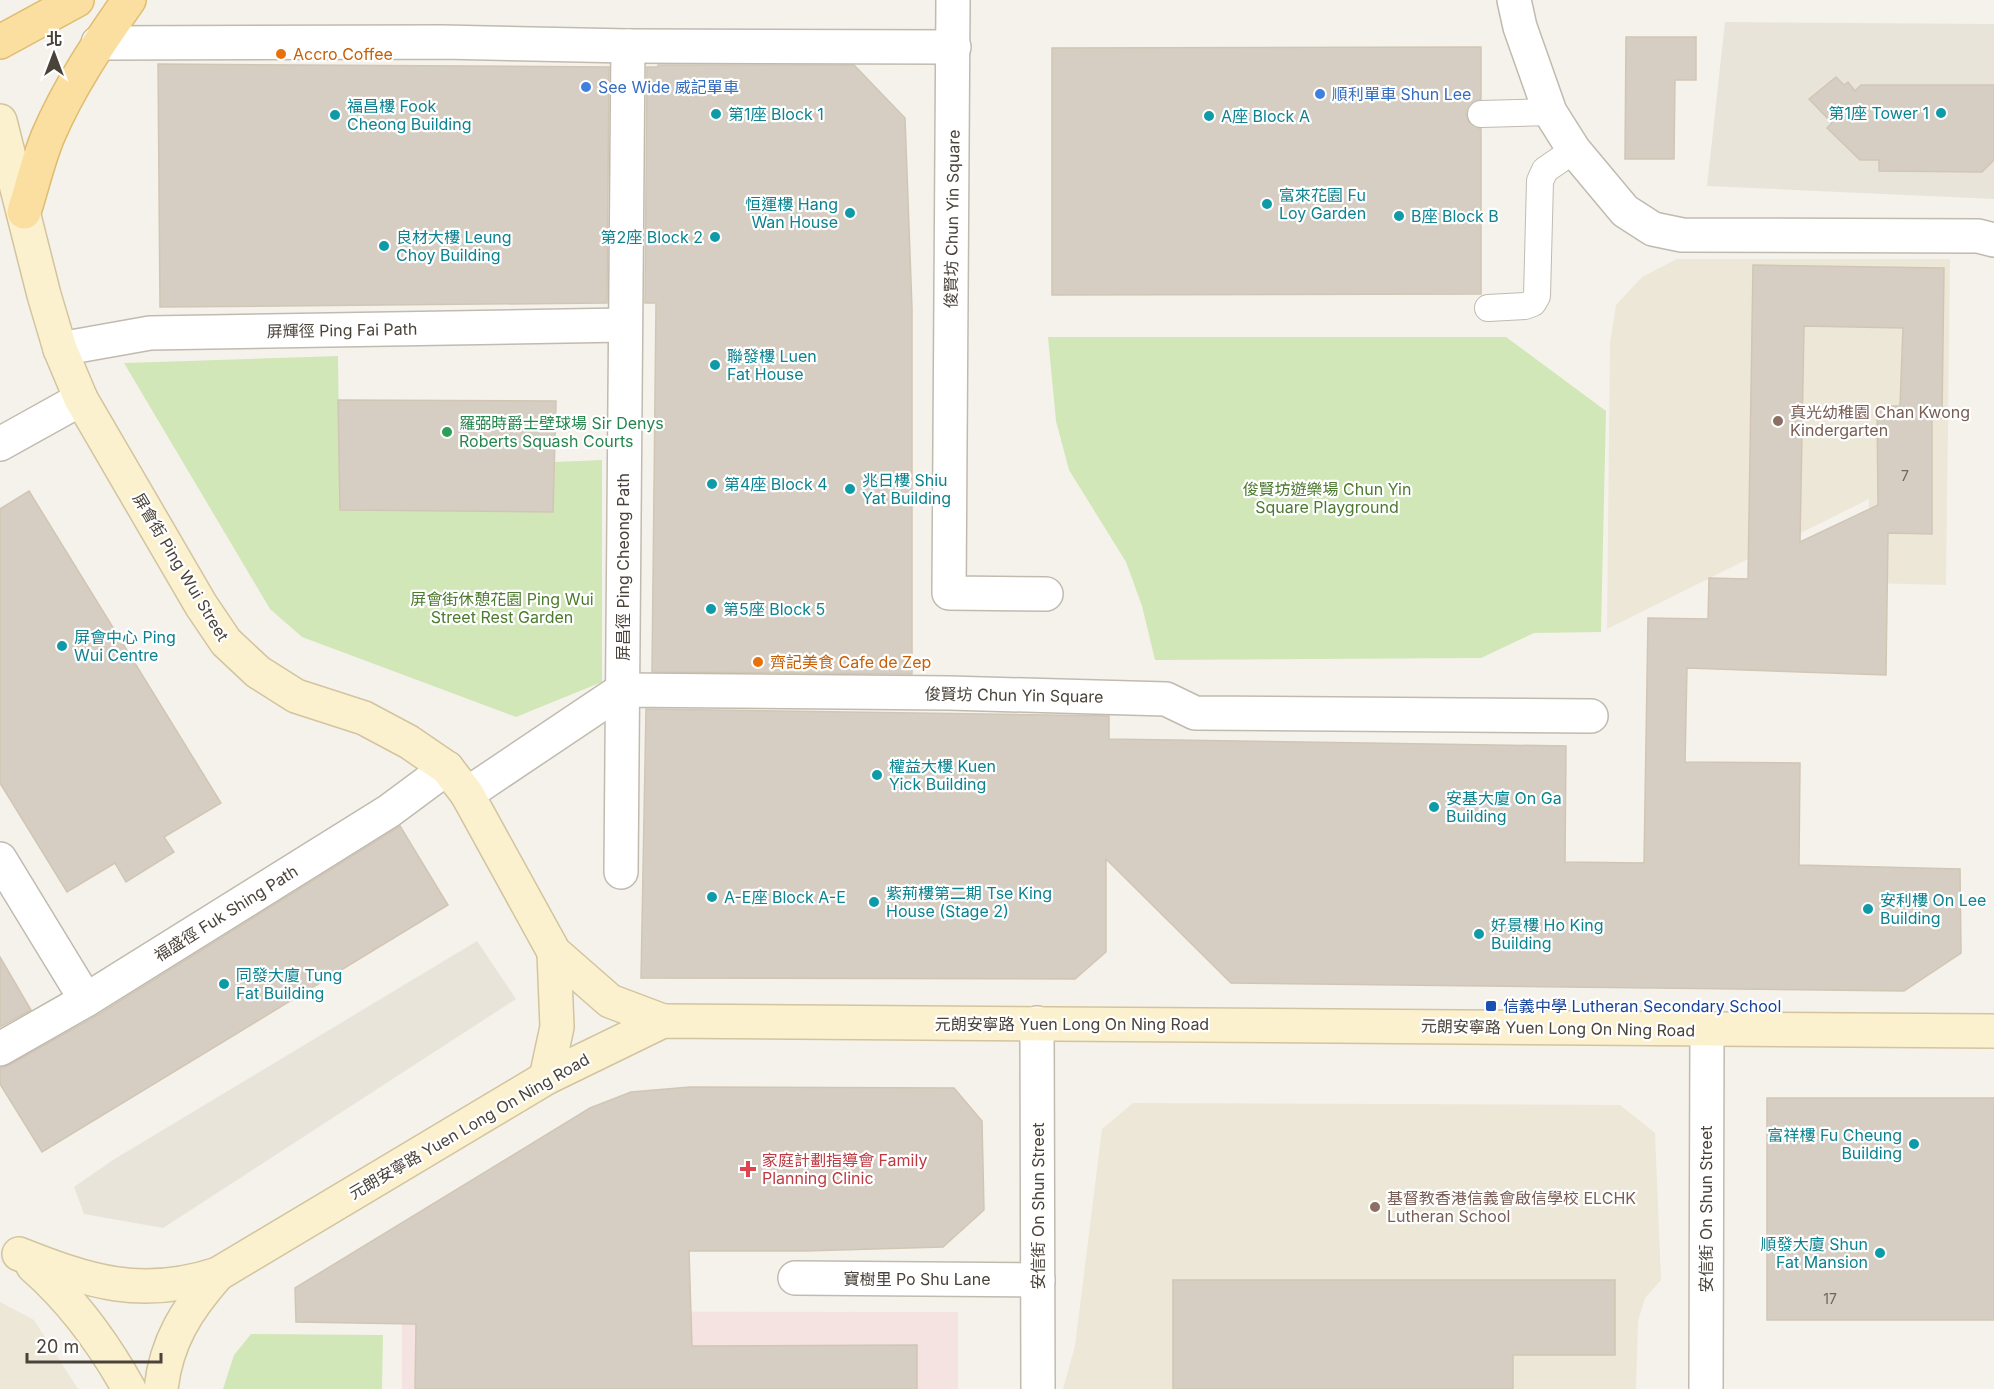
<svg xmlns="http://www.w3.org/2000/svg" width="1994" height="1389" viewBox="0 0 1994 1389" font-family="Inter,'Noto Sans TC',sans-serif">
<rect width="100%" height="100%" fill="#f5f2ec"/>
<g fill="#e9e4da">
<polygon points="1725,22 1994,24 1994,199 1707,186"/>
<polygon points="477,941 516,999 163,1228 84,1214 74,1187 113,1160"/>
</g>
<g fill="#ede7d7">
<polygon points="1677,259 1950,259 1946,585 1868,583 1869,499 1607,629 1610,343 1616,305 1642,277"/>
<polygon points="1133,1103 1620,1105 1655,1133 1661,1280 1645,1298 1638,1321 1636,1389 1063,1389 1075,1346 1102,1129"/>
<polygon points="0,1302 34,1320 78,1389 0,1389"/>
</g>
<polygon fill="#f5e3e1" points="402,1311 958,1312 958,1389 402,1389"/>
<g fill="#d2e7b7">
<polygon points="1048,337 1506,337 1606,411 1601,632 1534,633 1481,658 1155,660 1142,606 1126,562 1069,470 1056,421"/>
<polygon points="338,356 340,510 553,512 554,462 602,460 602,682 516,717 302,637 270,609 124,363"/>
<polygon points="251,1334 383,1335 382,1389 223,1389 234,1355"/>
</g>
<g fill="#d6cec2" stroke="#d1c6b5" stroke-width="1.5" fill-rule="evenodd">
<polygon points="1626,37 1696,37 1696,80 1675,80 1674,159 1625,159"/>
<polygon points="1481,47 1481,99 1473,102 1466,114 1469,122 1481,129 1481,294 1052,295 1052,48"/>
<polygon points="158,64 609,67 607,303 160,307"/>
<polygon points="658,65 854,65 905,118 912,308 912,674 652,672 656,303 645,303 647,67 658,67"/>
<polygon points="1836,77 1844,85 1848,82 1855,91 1861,85 1994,85 1994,160 1982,172 1879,171 1879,160 1860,160 1827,128 1832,123 1809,99"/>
<path d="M 1753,265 L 1944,268 L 1942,418 L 1932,418 L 1932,534 L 1888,533 L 1886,675 L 1687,668 L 1685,762 L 1800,763 L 1799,865 L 1960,869 L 1961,953 L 1904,991 L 1231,983 L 1106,859 L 1106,952 L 1075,979 L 641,978 L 646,709 L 1109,716 L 1109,739 L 1566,746 L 1565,862 L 1644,863 L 1648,618 L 1708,619 L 1709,578 L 1748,579 ZM 1804,326 L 1903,328 L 1900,406 L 1877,406 L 1878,505 L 1800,542 Z"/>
<polygon points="338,400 556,401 553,512 340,510"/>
<polygon points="29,491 221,803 164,837 174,852 126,882 115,863 67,892 0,783 0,509"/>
<polygon points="400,826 448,905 42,1152 0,1084 0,1068 9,1065 96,1016"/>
<polygon points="0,957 31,1010 0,1027"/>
<polygon points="690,1087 954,1088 982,1121 984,1210 943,1247 805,1251 689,1251 692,1346 917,1345 917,1389 415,1389 416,1324 296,1322 295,1288 590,1108 631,1092"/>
<rect x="1767" y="1098" width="227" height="222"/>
<polygon points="1173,1280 1615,1280 1615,1355 1513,1355 1513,1389 1173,1389"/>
</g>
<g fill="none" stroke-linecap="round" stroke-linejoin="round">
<g stroke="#c1baaf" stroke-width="28">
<g id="lane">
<polyline points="1481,114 1550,112"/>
<polyline points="1488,308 1525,306 1533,303 1537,296 1540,181 1545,170 1574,150"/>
</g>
</g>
<g stroke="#c1baaf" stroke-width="36">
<g id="street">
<polyline points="953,0 949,593 1046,594"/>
<polyline points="1514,0 1520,27 1550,112 1574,150 1625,211 1653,229 1682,235 1978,236 1994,240"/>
<polyline points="98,43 442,42 628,46 954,47"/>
<polyline points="60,349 150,333 624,325"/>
<polyline points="0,444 81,399"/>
<polyline points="467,794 622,690 949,693 1166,699 1195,713 1591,716"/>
<polyline points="0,859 86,1000"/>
<polyline points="621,872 628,46"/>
<polyline points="1037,1023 1038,1389"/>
<polyline points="0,1049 86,1000 389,811 447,768"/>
<polyline points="795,1278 1038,1280"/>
<polyline points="1706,1389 1707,1029"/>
</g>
</g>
<g stroke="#d2c49e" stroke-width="36">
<g id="secondary">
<polyline points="0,121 44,295 60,349 81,399 201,605 226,642 258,672 296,696 364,718 409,742 447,768 467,794 554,952 610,1001 663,1021"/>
<polyline points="546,1078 557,1027 554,952"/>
<path d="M 19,1254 C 90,1282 141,1299 218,1274 L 546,1078 L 663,1021 L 1994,1031"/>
<path d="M 33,1266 C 73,1301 103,1342 129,1389"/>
<path d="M 161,1389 C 166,1342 187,1309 218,1274"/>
</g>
</g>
<g stroke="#dfbd70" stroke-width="36">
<g id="primary">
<polyline points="0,42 77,0"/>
<path d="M 24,212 C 32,187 38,160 48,136 C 69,87 98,44 129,0"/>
</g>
</g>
<use href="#lane" stroke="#fff" stroke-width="26"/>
<use href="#street" stroke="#fff" stroke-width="33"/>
<use href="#secondary" stroke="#fcf1cf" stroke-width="33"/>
<use href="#primary" stroke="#fadfa1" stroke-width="33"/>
</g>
<g fill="#e8710a" stroke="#fff" stroke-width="2">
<circle cx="281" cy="54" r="6"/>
<circle cx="758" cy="662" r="6"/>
</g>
<g fill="#3f7fe0" stroke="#fff" stroke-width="2">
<circle cx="586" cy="87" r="6"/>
<circle cx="1320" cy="94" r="6"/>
</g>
<g fill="#0f9aa8" stroke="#fff" stroke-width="2">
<circle cx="1941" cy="113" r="6"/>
<circle cx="716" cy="114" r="6"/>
<circle cx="335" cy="115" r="6"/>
<circle cx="1209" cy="116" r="6"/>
<circle cx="1267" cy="204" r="6"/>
<circle cx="850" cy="213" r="6"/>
<circle cx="1399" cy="216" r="6"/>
<circle cx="715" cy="237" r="6"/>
<circle cx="384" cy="246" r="6"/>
<circle cx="715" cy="365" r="6"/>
<circle cx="712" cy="484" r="6"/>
<circle cx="850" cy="489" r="6"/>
<circle cx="711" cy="609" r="6"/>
<circle cx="62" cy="646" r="6"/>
<circle cx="877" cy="775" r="6"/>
<circle cx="1434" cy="807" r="6"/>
<circle cx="712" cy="897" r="6"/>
<circle cx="874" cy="902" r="6"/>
<circle cx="1868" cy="909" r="6"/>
<circle cx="1479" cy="934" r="6"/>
<circle cx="224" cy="984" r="6"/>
<circle cx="1914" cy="1144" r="6"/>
<circle cx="1880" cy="1253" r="6"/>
</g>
<g fill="#8d6e63" stroke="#fff" stroke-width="2">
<circle cx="1778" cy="421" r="6"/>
<circle cx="1375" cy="1207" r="6"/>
</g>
<circle fill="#2e9e5b" stroke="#fff" stroke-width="2" cx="447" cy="432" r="6"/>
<rect fill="#1a4fb4" stroke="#fff" stroke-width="2" x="1485" y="1000" width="12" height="12" rx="3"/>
<path fill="#e0444e" stroke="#fff" stroke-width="2" d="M745 1160h6v6h6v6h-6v6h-6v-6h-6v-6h6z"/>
<g text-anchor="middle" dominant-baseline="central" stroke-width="4.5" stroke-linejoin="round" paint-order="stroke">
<g font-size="14" fill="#6d665c">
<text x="1905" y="475">7</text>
<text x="1830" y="1298">17</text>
</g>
<g font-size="16" fill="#c56008" stroke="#fff" text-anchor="start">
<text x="293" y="54">Accro Coffee</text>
<text x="770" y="662">齊記美食 Cafe de Zep</text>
</g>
<g font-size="16" fill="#366cbe" stroke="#fff" text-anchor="start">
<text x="598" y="87">See Wide 威記單車</text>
<text x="1332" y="94">順利單車 Shun Lee</text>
</g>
<g font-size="16" fill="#0d838f" stroke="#fff" text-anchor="start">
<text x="347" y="106">福昌樓 Fook<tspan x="347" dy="18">Cheong Building</tspan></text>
<text x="1929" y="113" text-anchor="end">第1座 Tower 1</text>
<text x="728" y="114">第1座 Block 1</text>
<text x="1221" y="116">A座 Block A</text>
<text x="1279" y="195">富來花園 Fu<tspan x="1279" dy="18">Loy Garden</tspan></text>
<text x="838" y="204" text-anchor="end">恒運樓 Hang<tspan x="838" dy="18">Wan House</tspan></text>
<text x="1411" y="216">B座 Block B</text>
<text x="396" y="237">良材大樓 Leung<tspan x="396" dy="18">Choy Building</tspan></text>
<text x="703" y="237" text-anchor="end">第2座 Block 2</text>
<text x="727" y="356">聯發樓 Luen<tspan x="727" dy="18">Fat House</tspan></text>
<text x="862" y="480">兆日樓 Shiu<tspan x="862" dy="18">Yat Building</tspan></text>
<text x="724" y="484">第4座 Block 4</text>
<text x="723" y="609">第5座 Block 5</text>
<text x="74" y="637">屏會中心 Ping<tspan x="74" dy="18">Wui Centre</tspan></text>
<text x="889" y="766">權益大樓 Kuen<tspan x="889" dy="18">Yick Building</tspan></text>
<text x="1446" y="798">安基大廈 On Ga<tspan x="1446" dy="18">Building</tspan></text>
<text x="886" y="893">紫荊樓第二期 Tse King<tspan x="886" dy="18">House (Stage 2)</tspan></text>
<text x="724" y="897">A-E座 Block A-E</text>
<text x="1880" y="900">安利樓 On Lee<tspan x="1880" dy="18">Building</tspan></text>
<text x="1491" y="925">好景樓 Ho King<tspan x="1491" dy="18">Building</tspan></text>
<text x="236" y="975">同發大廈 Tung<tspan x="236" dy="18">Fat Building</tspan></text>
<text x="1902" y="1135" text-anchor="end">富祥樓 Fu Cheung<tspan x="1902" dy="18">Building</tspan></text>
<text x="1868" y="1244" text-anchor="end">順發大廈 Shun<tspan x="1868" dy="18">Fat Mansion</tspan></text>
</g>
<g font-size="16" fill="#4a433a" stroke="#fff">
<text transform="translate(952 219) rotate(-89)">俊賢坊 Chun Yin Square</text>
<text transform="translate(342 330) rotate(-1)">屏輝徑 Ping Fai Path</text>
<text transform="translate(181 567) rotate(59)">屏會街 Ping Wui Street</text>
<text transform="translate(623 567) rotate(-90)">屏昌徑 Ping Cheong Path</text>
<text transform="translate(1014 695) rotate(1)">俊賢坊 Chun Yin Square</text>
<text transform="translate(226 913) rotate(-32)">福盛徑 Fuk Shing Path</text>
<text x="1072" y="1024">元朗安寧路 Yuen Long On Ning Road</text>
<text transform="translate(1558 1028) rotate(1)">元朗安寧路 Yuen Long On Ning Road</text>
<text transform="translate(469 1126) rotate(-30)">元朗安寧路 Yuen Long On Ning Road</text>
<text transform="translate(1038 1206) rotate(-90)">安信街 On Shun Street</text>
<text transform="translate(1706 1209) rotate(-90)">安信街 On Shun Street</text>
<text x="917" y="1279">寶樹里 Po Shu Lane</text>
</g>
<g font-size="16" fill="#785e54" stroke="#fff" text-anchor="start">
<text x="1790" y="412">真光幼稚園 Chan Kwong<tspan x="1790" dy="18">Kindergarten</tspan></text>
<text x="1387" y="1198">基督教香港信義會啟信學校 ELCHK<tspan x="1387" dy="18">Lutheran School</tspan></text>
</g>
<g font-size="16" fill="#27864d" stroke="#fff" text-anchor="start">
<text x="459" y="423">羅弼時爵士壁球場 Sir Denys<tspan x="459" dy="18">Roberts Squash Courts</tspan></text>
</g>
<g font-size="16" fill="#4c7a2e" stroke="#fff">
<text x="1327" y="489">俊賢坊遊樂場 Chun Yin<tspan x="1327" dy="18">Square Playground</tspan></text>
<text x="502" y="599">屏會街休憩花園 Ping Wui<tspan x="502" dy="18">Street Rest Garden</tspan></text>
</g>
<g font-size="16" fill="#164399" stroke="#fff" text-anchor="start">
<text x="1503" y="1006">信義中學 Lutheran Secondary School</text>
</g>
<g font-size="16" fill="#be3a42" stroke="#fff" text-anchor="start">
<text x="762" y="1160">家庭計劃指導會 Family<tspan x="762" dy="18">Planning Clinic</tspan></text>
</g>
</g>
<g transform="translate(54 54)" stroke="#ffffff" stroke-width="4.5" paint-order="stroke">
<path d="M0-4.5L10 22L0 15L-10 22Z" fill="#4a433a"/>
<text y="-9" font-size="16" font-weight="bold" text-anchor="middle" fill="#4a433a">北</text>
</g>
<path d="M27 1353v9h134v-9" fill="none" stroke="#4a433a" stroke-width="3"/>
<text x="36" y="1353" font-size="18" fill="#4a433a" stroke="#ffffff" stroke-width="4.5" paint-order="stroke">20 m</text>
</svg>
